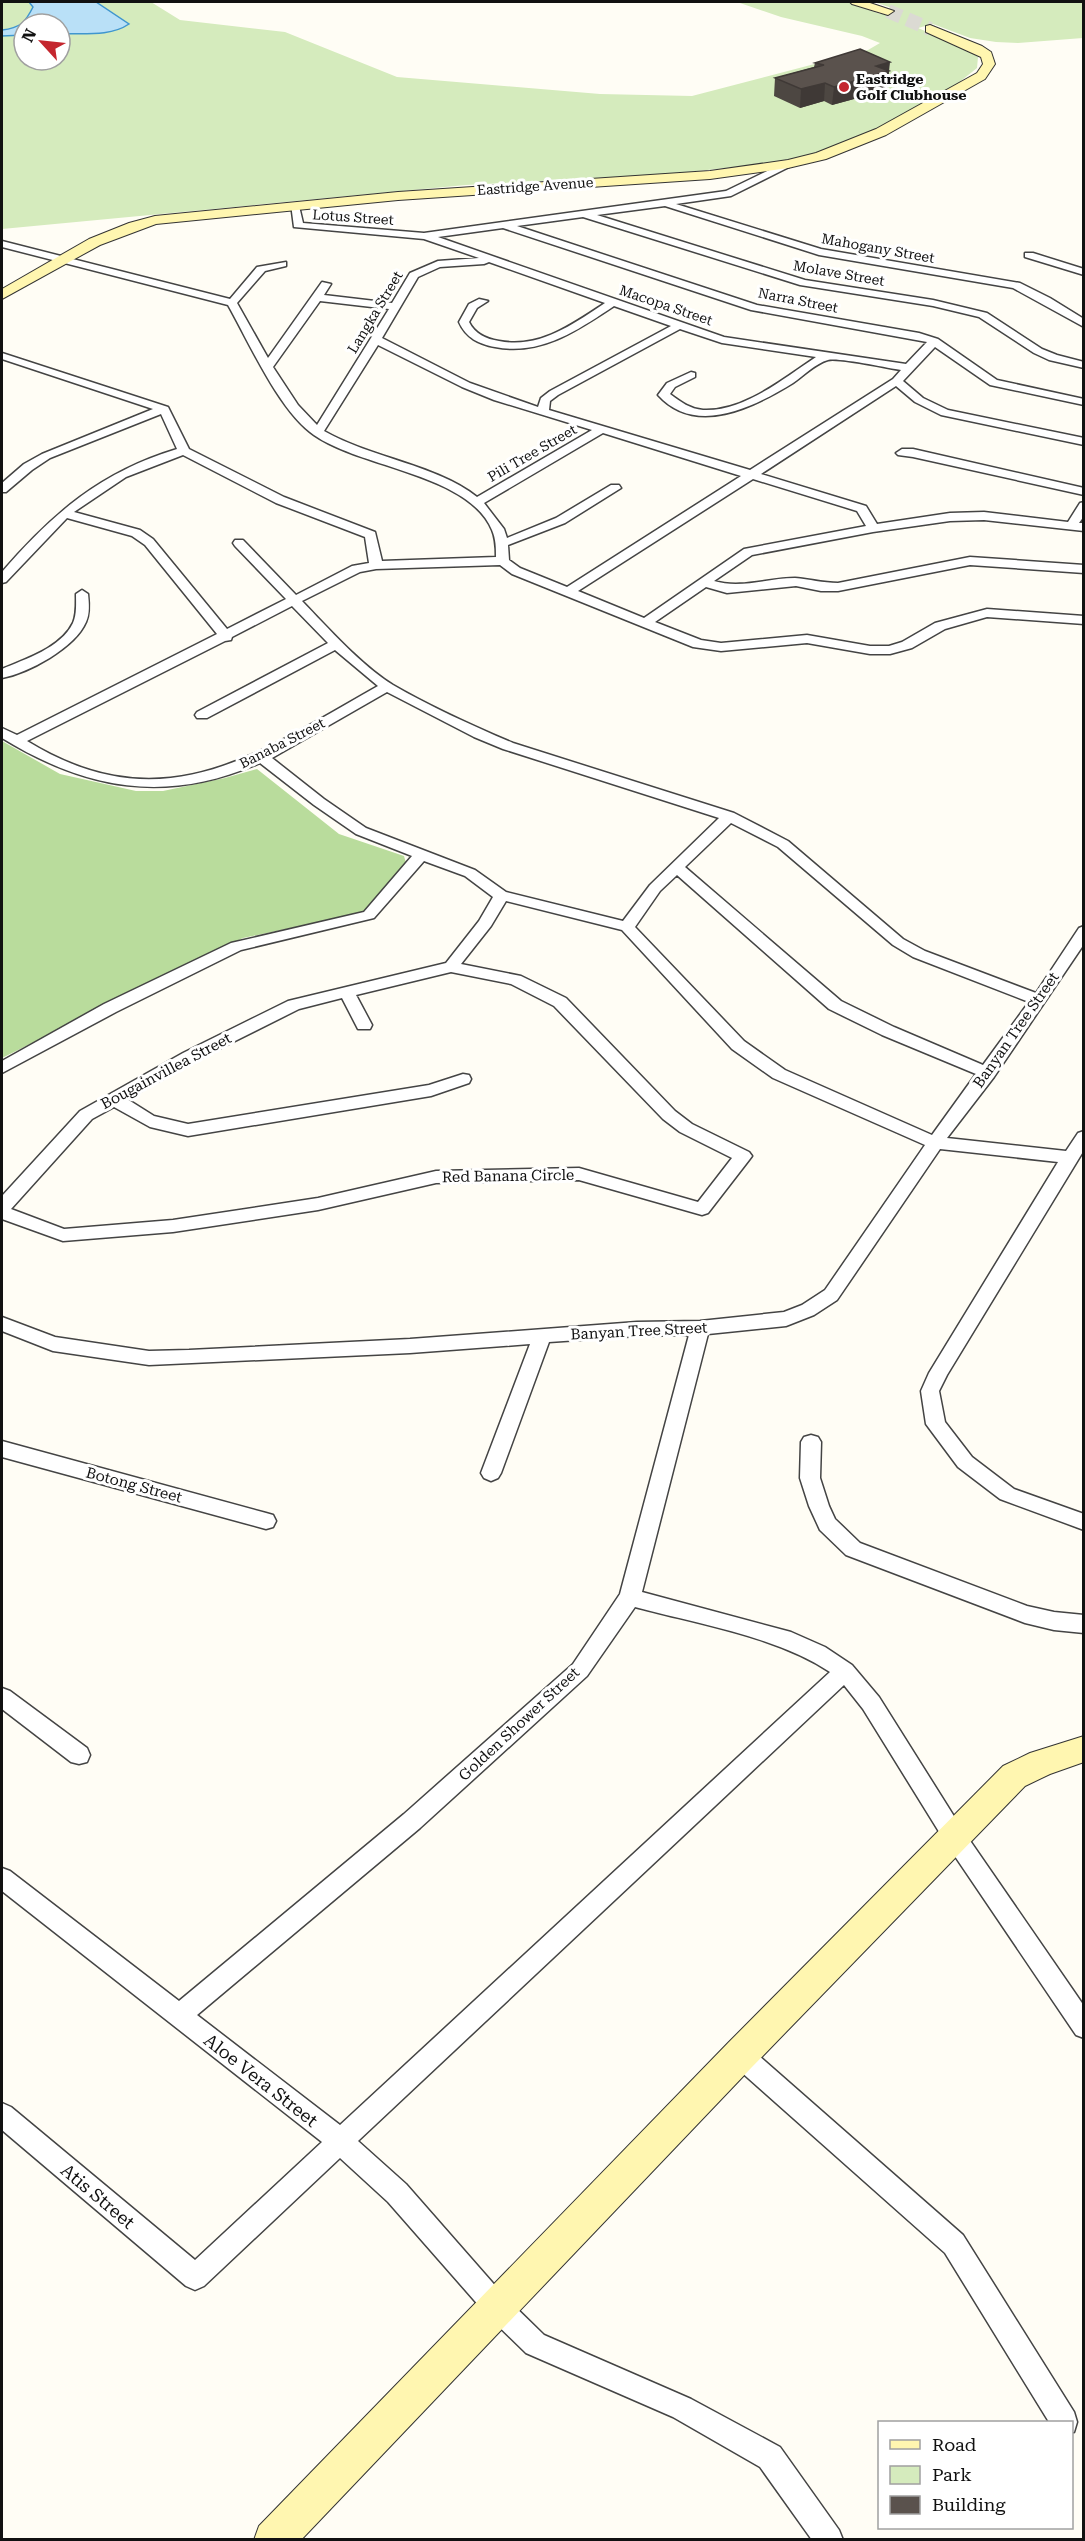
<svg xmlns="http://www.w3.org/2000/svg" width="1085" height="2541" viewBox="0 0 1085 2541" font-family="'Roboto Serif',serif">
<rect width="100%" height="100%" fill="#fffdf5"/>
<path fill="#d5ebbd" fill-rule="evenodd" d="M 2,2 L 151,2 L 180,20 L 285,32 L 397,77 L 600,94 L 692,96 L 868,50 L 880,43 L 862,36 L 781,17 L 737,2 L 849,2 L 880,14 L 895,9 L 874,2 L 1083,2 L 1083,38 L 1018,43 L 996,42 L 970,38 L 933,24 L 918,28 L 967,49 L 978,57 L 977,68 L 947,92 L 869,133 L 813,155 L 780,162 L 671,174 L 466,185 L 2,229 ZM 24,24 L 60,24 L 60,60 L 24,60 Z"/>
<polygon fill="#b9dc9c" points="2,741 60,774 136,791 163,791 225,778 257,769 339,834 404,856 406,863 366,912 243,938 2,1058"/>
<path fill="#b9e0f7" stroke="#3f96cf" stroke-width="1.5" d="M 29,2 L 96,2 L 129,24 C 110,37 83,33 60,34 L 60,24 L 24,24 L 24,35 L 2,36 L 2,30 C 20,28 25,23 33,7 Z"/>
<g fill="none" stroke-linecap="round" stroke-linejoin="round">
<polyline stroke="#dbdad3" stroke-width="14" stroke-dasharray="14 7" stroke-linecap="butt" points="888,11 930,29"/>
<g stroke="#444" stroke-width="3">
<g id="street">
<path d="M 788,161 L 791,162 L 791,166 L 731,196 L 676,204 L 821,249 L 1020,283 L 1050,298 L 1084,319 L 1084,327 L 1013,288 L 819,255 L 665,206 L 597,215 L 805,280 L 933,300 L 987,313 L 1042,349 L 1057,355 L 1084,362 L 1084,368 L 1049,360 L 1034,353 L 979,317 L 933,306 L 800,285 L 583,217 L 517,226 L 757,305 L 919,333 L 938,339 L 997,380 L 1084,399 L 1084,405 L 990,385 L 935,347 L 903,381 L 923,398 L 948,410 L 1084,438 L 1084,445 L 941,415 L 915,402 L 896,386 L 761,474 L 866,506 L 877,524 L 950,513 L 984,512 L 1068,522 L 1080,503 L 1084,502 L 1084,516 L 1079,523 L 1084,523 L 1084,531 L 984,520 L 950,521 L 873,532 L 752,555 L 714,581 C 741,589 768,578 795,578 C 809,579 823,583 838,583 L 970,557 L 1084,565 L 1084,573 L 970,565 L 838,591 L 821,591 L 796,586 L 727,593 L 706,587 L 655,622 L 701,640 L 721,643 L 807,635 L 870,646 L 889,646 L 902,642 L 935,623 L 987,609 L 1084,616 L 1084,624 L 987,617 L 945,629 L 912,648 L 890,654 L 870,654 L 807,643 L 721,651 L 693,647 L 512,574 L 500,565 L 376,569 L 360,572 L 302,601 C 328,628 362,666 393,685 C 431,707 473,726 513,743 L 734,813 L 788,841 L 903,939 L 925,951 L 1036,993 L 1079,928 L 1084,926 L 1084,944 L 994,1077 L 947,1138 L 1066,1151 L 1078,1133 L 1084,1131 L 1084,1150 L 947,1375 L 939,1391 L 945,1422 L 972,1457 L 1014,1489 L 1084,1514 L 1084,1530 L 1000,1499 L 958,1467 L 926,1424 L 921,1391 L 929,1373 L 1058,1162 L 940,1149 L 837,1300 L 814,1315 L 786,1326 L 708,1334 L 642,1592 L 791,1632 L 825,1647 L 852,1665 L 879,1697 L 962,1829 L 1084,2006 L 1084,2038 L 1076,2035 L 946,1843 L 863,1709 L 844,1685 L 358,2141 L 406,2184 L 506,2298 L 544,2335 L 691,2399 L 780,2447 L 839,2530 L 843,2540 L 812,2540 L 760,2467 L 673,2417 L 526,2353 L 488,2316 L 388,2202 L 340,2158 L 204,2286 L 195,2290 L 186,2286 L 2,2130 L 2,2103 L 11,2107 L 195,2260 L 322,2142 L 2,1891 L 2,1868 L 10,1871 L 179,2001 L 404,1814 L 573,1664 L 620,1594 L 689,1335 L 637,1336 L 549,1342 L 501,1473 L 498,1478 L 491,1481 L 484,1478 L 481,1473 L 530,1344 L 410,1353 L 149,1365 L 53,1351 L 2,1331 L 2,1317 L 55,1337 L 149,1351 L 189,1350 L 410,1339 L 637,1322 L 700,1321 L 784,1312 L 802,1305 L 825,1290 L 925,1145 L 773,1078 L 732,1049 L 622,930 L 506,901 L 491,926 L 461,964 L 521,976 L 566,998 L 675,1111 L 692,1124 L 749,1152 L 752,1156 L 749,1160 L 708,1213 L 702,1215 L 579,1180 L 436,1183 L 318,1210 L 173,1232 L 63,1241 L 2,1219 L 2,1196 L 80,1111 L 183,1053 L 288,1001 L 446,963 L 479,921 L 493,897 L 465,876 L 424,861 L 374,918 L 241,950 L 116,1012 L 2,1073 L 2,1061 L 104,1004 L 231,943 L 364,912 L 412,856 L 356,834 L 314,805 L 260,763 C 166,804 87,790 2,738 L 2,728 L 17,735 L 217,634 L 145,545 L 132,536 L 67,518 L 6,582 L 2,583 L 2,572 C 53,513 101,472 177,449 L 161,414 L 50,458 L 32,470 L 6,492 L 2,492 L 2,483 L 24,464 L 42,454 L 153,409 L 2,359 L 2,353 L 168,407 L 189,449 L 284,497 L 375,532 L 382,561 L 496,557 C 496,548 496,539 492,530 C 469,474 361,468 314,435 C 279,411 249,342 228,305 L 2,247 L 2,241 L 230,299 L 257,267 L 286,262 L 286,266 L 265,271 L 237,303 L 268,358 L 322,282 L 331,284 L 324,295 L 392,303 L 410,273 L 438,261 L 479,258 L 424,239 L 294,227 L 291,204 L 299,206 L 303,223 L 424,233 L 726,191 ZM 503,228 L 751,310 L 927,342 L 906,364 L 724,337 L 438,237 ZM 489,262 L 605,303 C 573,324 540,349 499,341 C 486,339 475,334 469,322 L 477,308 L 488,301 L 479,299 L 469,304 L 459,322 C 466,338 479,344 495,347 C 541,356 578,330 614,306 L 671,326 L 550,391 L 541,398 L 538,407 L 470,383 L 382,338 L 418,277 L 440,267 L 484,264 ZM 320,301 L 389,309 L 317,425 L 298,405 L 273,367 ZM 680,329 L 722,343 L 816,357 C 784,378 744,412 703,410 C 690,409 681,402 670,394 L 675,387 L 695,377 L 695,373 L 691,372 L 667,383 L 658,395 C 696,437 754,407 793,383 C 803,376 816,363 828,360 C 837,357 888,368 901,370 L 893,379 L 750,470 L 549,410 L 550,401 L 558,395 ZM 378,345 L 462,387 L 494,400 L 592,430 L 477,497 C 437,465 371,458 324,431 ZM 603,433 L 741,476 L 567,587 L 520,568 L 509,560 L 508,545 L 565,523 L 621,488 L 619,485 L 611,485 L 556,518 L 507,538 L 504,529 L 484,503 ZM 183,455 L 276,503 L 365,537 L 369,563 L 352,566 L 296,595 L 243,540 L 235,540 L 233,543 L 235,546 L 286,599 L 227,629 L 153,539 L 140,530 L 74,512 L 126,477 ZM 753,479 L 857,511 L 866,526 L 744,549 L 644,618 L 578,591 ZM 292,606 L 328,643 L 197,712 L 195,715 L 197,718 L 207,718 L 335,650 L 378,686 C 257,754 164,825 27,741 L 225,641 L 231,640 L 232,637 ZM 387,692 L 474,737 L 503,749 L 719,818 L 650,885 L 623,921 L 506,892 L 475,870 L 366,828 L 324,799 L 272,758 ZM 731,823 L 778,847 L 893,945 L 913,957 L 1029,1002 L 983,1065 L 894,1027 L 841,1001 L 685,867 ZM 677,875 L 829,1009 L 882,1035 L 976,1074 L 932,1135 L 785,1070 L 744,1041 L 635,927 L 660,891 ZM 451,972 L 511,984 L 554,1006 L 663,1119 L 680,1132 L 732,1158 L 698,1202 L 579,1168 L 436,1171 L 318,1198 L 173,1220 L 64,1229 L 11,1209 L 92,1119 L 114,1107 L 150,1127 L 188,1136 L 431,1096 L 469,1083 L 471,1079 L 469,1075 L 463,1074 L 429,1085 L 188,1124 L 154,1116 L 127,1099 L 195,1061 L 299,1009 L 342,998 L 358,1029 L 370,1029 L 372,1025 L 356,995 ZM 635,1607 C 698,1624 775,1636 830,1672 L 340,2125 L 197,2015 L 420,1828 L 587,1676 Z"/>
<polygon points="1025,253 1033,253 1084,269 1084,275 1025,257"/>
<polygon points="902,449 913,449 1084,488 1084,495 913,457 898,455 896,453"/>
<path d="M 82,590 L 88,594 C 89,603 90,614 86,622 C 75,648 28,673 2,678 L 2,669 C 25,659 61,648 73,623 C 77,614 76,603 76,594 Z"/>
<polygon points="811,1435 818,1437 821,1442 820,1478 829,1506 835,1519 860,1543 1027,1606 1054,1612 1084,1615 1084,1633 1054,1630 1025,1623 846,1555 820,1530 809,1506 800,1478 801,1442 804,1437"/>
<polygon points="2,1441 266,1513 273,1515 276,1521 273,1527 266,1529 2,1457"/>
<polygon points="2,1688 10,1691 87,1748 90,1755 87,1762 79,1764 71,1762 2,1709"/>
<polygon points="740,2043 749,2047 963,2235 1074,2412 1077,2422 1074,2432 1072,2432 1072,2422 1049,2422 945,2253 731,2063 728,2055 731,2047"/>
</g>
</g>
<g stroke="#333" stroke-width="2">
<g id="secondary">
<polygon points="850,2 867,2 894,11 888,15 852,4"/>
<polygon points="930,25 982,46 991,52 995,64 985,79 886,135 826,159 788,168 710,179 398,200 156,224 100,245 2,299 2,289 89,239 129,223 155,216 398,192 710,171 788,160 816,153 876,129 977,73 983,64 981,57 926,32 926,26"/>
<polygon points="1084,1736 1084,1762 1050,1774 1025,1786 752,2067 301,2540 254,2540 259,2526 728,2043 1003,1766 1030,1753"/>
</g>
</g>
<use href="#street" fill="#fff" fill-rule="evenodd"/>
<use href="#secondary" fill="#fff6b0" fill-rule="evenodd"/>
</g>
<polygon fill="#4d4742" points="815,63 889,71 887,90 832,105 824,101 800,108 774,96 775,78 814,67"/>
<g fill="#3f3936">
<polygon points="890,62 887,90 832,105 834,87 876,66"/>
<polygon points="825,83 824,101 800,108 801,89"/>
</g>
<polygon fill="#5a524d" stroke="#3f3936" stroke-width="1.5" points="860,49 890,62 876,66 889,71 834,87 825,83 801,89 775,78 824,65 815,63"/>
<circle fill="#c4262e" stroke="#fff" stroke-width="2" cx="844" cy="87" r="6"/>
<g text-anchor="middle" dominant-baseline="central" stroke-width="6" stroke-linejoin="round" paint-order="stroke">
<g font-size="14" font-weight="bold" fill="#111" stroke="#fff" text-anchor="start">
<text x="856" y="79">Eastridge<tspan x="856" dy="16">Golf Clubhouse</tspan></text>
</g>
<g font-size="14" fill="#111" stroke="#fff">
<text transform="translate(535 186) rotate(-4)">Eastridge Avenue</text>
<text transform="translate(353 217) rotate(4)">Lotus Street</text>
<text transform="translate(878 248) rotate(10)">Mahogany Street</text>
<text transform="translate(839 273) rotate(10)">Molave Street</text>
<text transform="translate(798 300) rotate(11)">Narra Street</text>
<text transform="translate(666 305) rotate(19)">Macopa Street</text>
<text transform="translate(375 312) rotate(-59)">Langka Street</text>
<text transform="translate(532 453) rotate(-30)">Pili Tree Street</text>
<text transform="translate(282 743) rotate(-27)">Banaba Street</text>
</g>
<g font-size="15" fill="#111" stroke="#fff">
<text transform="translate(1016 1030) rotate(-55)">Banyan Tree Street</text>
<text transform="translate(166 1071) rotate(-28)">Bougainvillea Street</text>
<text transform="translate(508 1176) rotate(-1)">Red Banana Circle</text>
<text transform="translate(639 1331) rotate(-3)">Banyan Tree Street</text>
<text transform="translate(134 1485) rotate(15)">Botong Street</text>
<text transform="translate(519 1724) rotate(-43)">Golden Shower Street</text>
</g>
<g font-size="18" fill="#111" stroke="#fff">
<text transform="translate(261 2080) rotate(38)">Aloe Vera Street</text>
<text transform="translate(98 2196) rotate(40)">Atis Street</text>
</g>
</g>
<rect width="1085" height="2541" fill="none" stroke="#111111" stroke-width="6"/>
<rect x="878" y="2421" width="195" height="108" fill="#ffffff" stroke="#a0a0a0" stroke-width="1.5"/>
<rect x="890" y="2440" width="30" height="9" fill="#fff6b0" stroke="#a0a0a0" stroke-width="1.5"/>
<text x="932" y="2451" font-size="18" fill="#111111">Road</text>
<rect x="890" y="2466" width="30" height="18" fill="#d5ebbd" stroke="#a0a0a0" stroke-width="1.5"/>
<text x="932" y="2481" font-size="18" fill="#111111">Park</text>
<rect x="890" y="2496" width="30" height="18" fill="#5a524d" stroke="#a0a0a0" stroke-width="1.5"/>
<text x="932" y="2511" font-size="18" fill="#111111">Building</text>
<g transform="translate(42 42) rotate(297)"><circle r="28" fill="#ffffff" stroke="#a0a0a0" stroke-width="1.5"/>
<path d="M0-4.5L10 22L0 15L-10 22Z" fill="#c4262e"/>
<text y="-9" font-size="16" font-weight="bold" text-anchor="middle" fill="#111111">N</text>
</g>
</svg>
